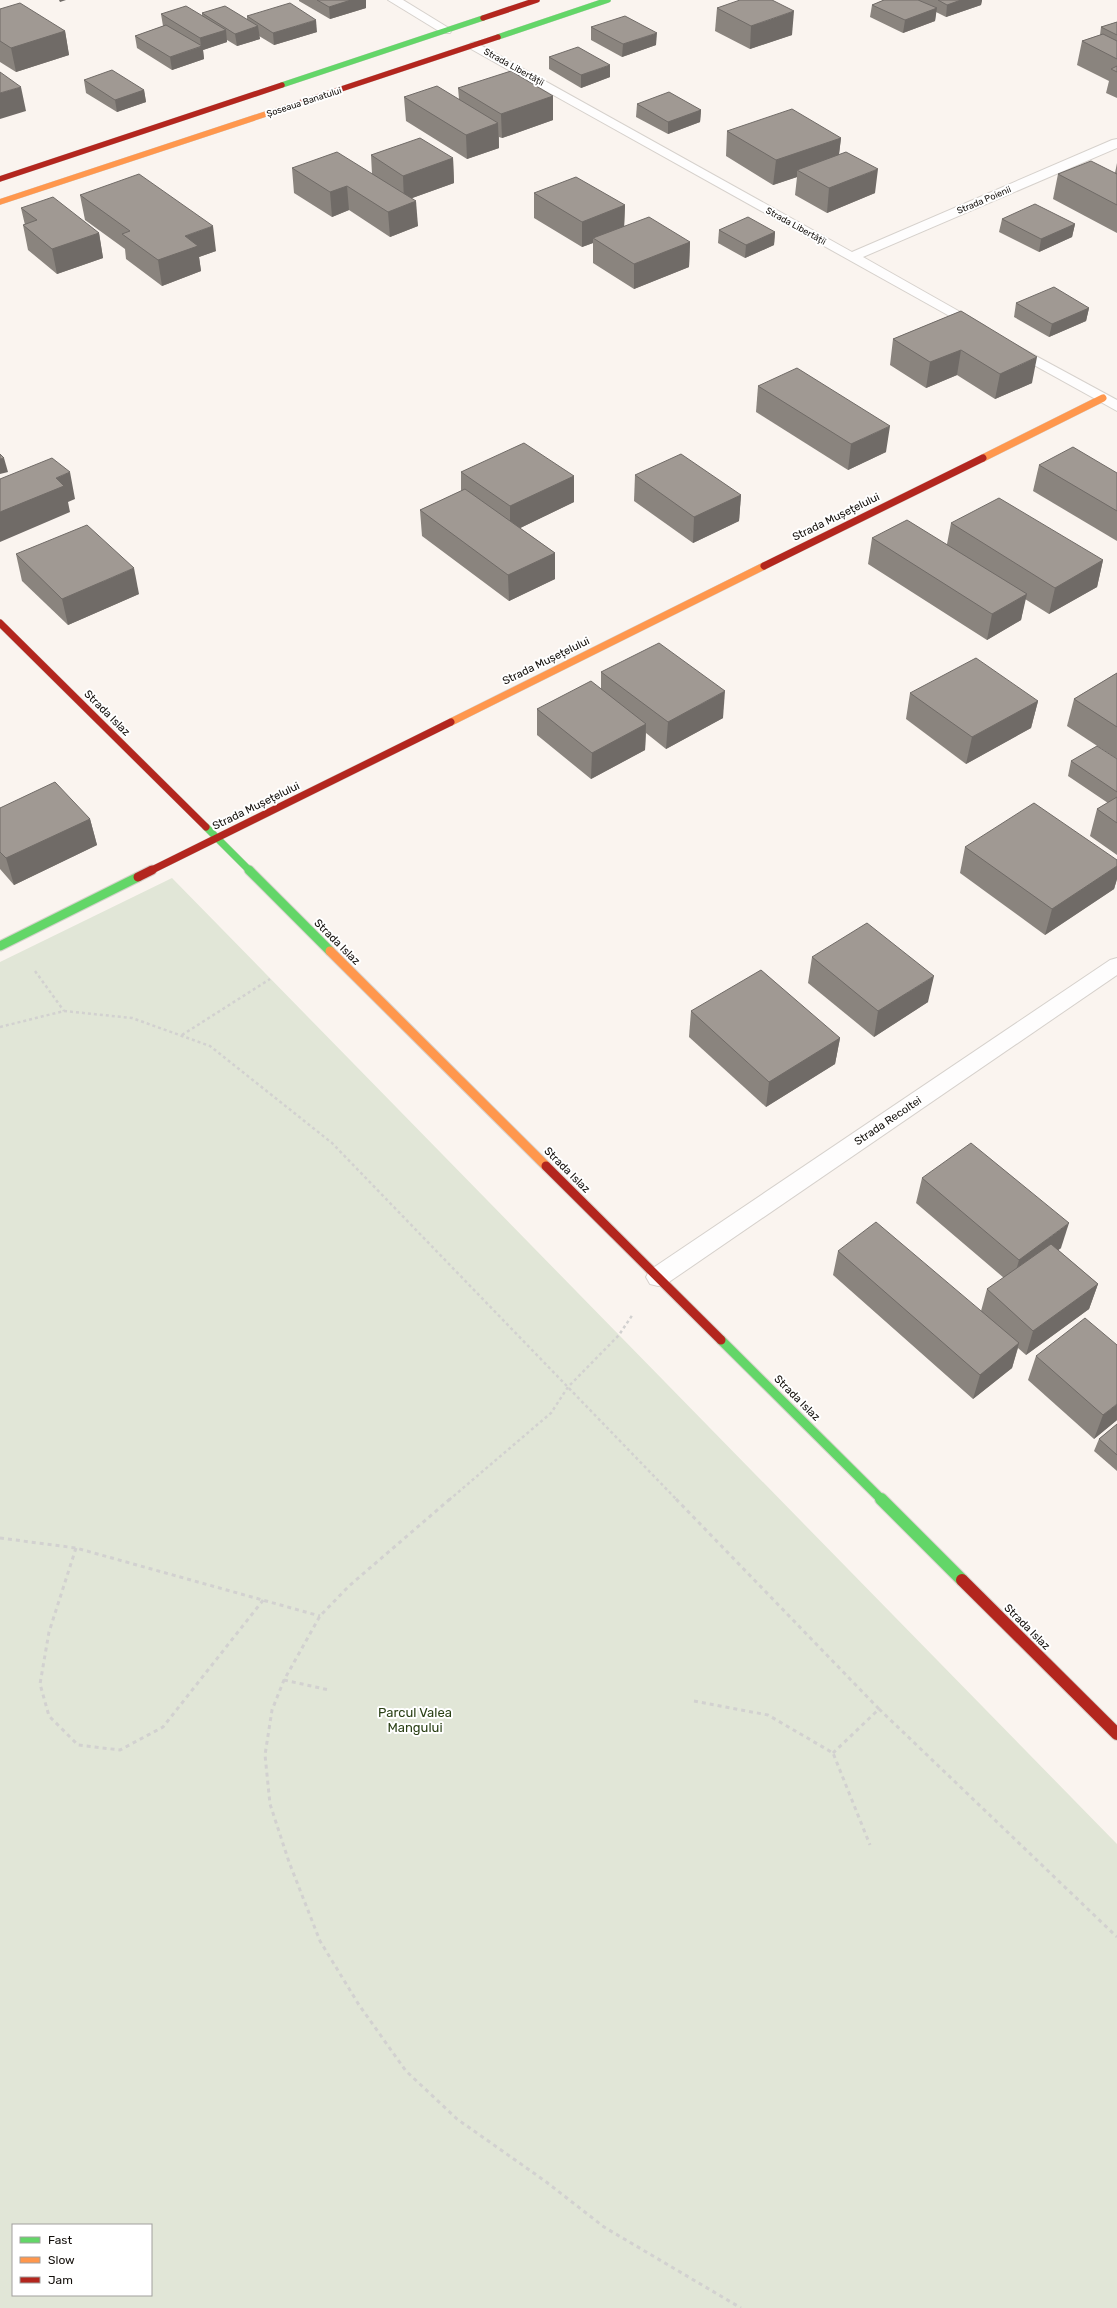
<svg xmlns="http://www.w3.org/2000/svg" width="1117" height="2308" viewBox="0 0 1117 2308" font-family="Rubik,sans-serif">
<rect width="100%" height="100%" fill="#faf4ef"/>
<path fill="#e1e6d7" fill-rule="evenodd" d="M 172,878 L 1117,1844 L 1117,2308 L 0,2308 L 0,962 ZM 13,2225 L 151,2225 L 151,2295 L 13,2295 Z"/>
<g fill="none" stroke-linecap="round" stroke-linejoin="round">
<g stroke="#d6d1cc" stroke-width="2">
<g id="street">
<polygon points="388,0 403,0 452,30 450,33 442,33"/>
<polygon points="475,42 852,252 1112,140 1117,139 1117,148 863,257 985,326 987,329 985,332 980,333 471,49 469,46 471,43"/>
<polygon points="1012,343 1117,400 1117,411 1007,350 1005,347"/>
<polygon points="1117,958 1117,975 666,1284 658,1286 650,1284 646,1277 650,1270 1110,960"/>
</g>
</g>
<g stroke="#d6d1cc" stroke-width="6">
<g id="fast-far3">
<polyline points="498,37 608,0"/>
<polyline points="282,85 483,18"/>
</g>
</g>
<g stroke="#d6d1cc" stroke-width="8">
<polyline id="fast-far2" points="206,827 250,871"/>
</g>
<g stroke="#d6d1cc" stroke-width="11">
<g id="fast-far1">
<polyline points="249,870 330,951"/>
<polyline points="0,946 138,877"/>
<polyline points="721,1340 882,1500"/>
</g>
</g>
<g stroke="#d6d1cc" stroke-width="14">
<polyline id="fast" points="881,1499 962,1580"/>
</g>
<g stroke="#d6d1cc" stroke-width="6">
<polyline id="slow-far2" points="0,202 290,106"/>
</g>
<g stroke="#d6d1cc" stroke-width="8">
<g id="slow-far1">
<polyline points="983,458 1103,398"/>
<polyline points="451,722 764,566"/>
</g>
</g>
<g stroke="#d6d1cc" stroke-width="11">
<polyline id="slow" points="330,951 546,1166"/>
</g>
<g stroke="#d6d1cc" stroke-width="6">
<g id="jam-far3">
<polyline points="483,18 537,0"/>
<polyline points="290,106 498,37"/>
<polyline points="0,179 282,85"/>
</g>
</g>
<g stroke="#d6d1cc" stroke-width="8">
<g id="jam-far2">
<polyline points="764,566 983,458"/>
<polyline points="0,623 206,827"/>
<polyline points="150,871 451,722"/>
</g>
</g>
<g stroke="#d6d1cc" stroke-width="11">
<g id="jam-far1">
<polyline points="138,877 152,870"/>
<polyline points="546,1166 721,1340"/>
</g>
</g>
<g stroke="#d6d1cc" stroke-width="14">
<polyline id="jam" points="962,1580 1117,1734"/>
</g>
<g stroke="#d2d1d0" stroke-width="2.5" stroke-dasharray="3 3" stroke-linecap="butt">
<polyline points="35,971 64,1011"/>
<polyline points="0,1027 64,1011 132,1018 210,1046 332,1143 677,1500"/>
<polyline points="182,1035 270,979"/>
<polyline points="449,1500 551,1413 568,1387 619,1335 633,1314"/>
</g>
<g stroke="#d2d1d0" stroke-width="3" stroke-dasharray="4 4" stroke-linecap="butt">
<polyline points="450,1499 349,1586 320,1616 284,1680 272,1710 265,1755 270,1804 289,1862 320,1941 359,2005 406,2071 457,2119 545,2181 604,2227 741,2308"/>
<polyline points="676,1499 879,1709 833,1753"/>
<polyline points="0,1538 76,1548 320,1616"/>
<polyline points="76,1548 49,1632 40,1684 49,1716 78,1745 120,1750 163,1727 264,1599"/>
<polyline points="284,1680 329,1690"/>
<polyline points="694,1701 768,1715 833,1753 870,1845"/>
<polyline points="879,1709 1117,1937"/>
</g>
<use href="#street" fill="#fefdfd" fill-rule="evenodd"/>
<use href="#fast-far3" stroke="#63d668" stroke-width="5.5"/>
<use href="#fast-far2" stroke="#63d668" stroke-width="7"/>
<use href="#fast-far1" stroke="#63d668" stroke-width="9"/>
<use href="#fast" stroke="#63d668" stroke-width="12"/>
<use href="#slow-far2" stroke="#ff974d" stroke-width="5.5"/>
<use href="#slow-far1" stroke="#ff974d" stroke-width="7"/>
<use href="#slow" stroke="#ff974d" stroke-width="9"/>
<use href="#jam-far3" stroke="#b3261e" stroke-width="5.5"/>
<use href="#jam-far2" stroke="#b3261e" stroke-width="7"/>
<use href="#jam-far1" stroke="#b3261e" stroke-width="9"/>
<use href="#jam" stroke="#b3261e" stroke-width="12"/>
</g>
<g fill="#8a847e">
<polygon points="299,0 366,0 366,8 330,19 299,1"/>
<polygon points="884,0 982,0 981,5 946,17 936,12 935,21 903,33 870,17 872,5"/>
<polygon points="717,8 792,35 750,49 715,31"/>
<polygon points="0,9 65,31 69,55 16,72 0,62"/>
<polygon points="202,13 247,20 247,16 317,32 274,45 259,36 260,39 237,46 227,40 227,42 203,50 204,59 172,70 137,48 135,36 163,26 161,14 202,16"/>
<polygon points="1117,22 1117,98 1106,93 1109,81 1077,65 1082,41 1100,35 1101,27"/>
<polygon points="591,27 656,45 622,57 591,40"/>
<polygon points="549,57 610,77 581,88 549,69"/>
<polygon points="84,80 144,90 146,102 117,112 86,93"/>
<polygon points="458,88 553,96 553,120 502,138 499,137 499,148 467,159 406,121 404,97 459,99"/>
<polygon points="637,104 701,110 700,122 668,134 636,117"/>
<polygon points="727,131 841,138 839,154 875,193 827,213 795,195 797,177 773,185 726,156"/>
<polygon points="371,155 453,158 454,183 412,198 418,226 390,237 349,210 332,217 294,193 292,168 372,174"/>
<polygon points="1117,163 1117,233 1053,199 1058,174 1115,173"/>
<polygon points="534,193 625,205 624,226 690,242 689,267 634,289 593,263 593,243 582,247 534,218"/>
<polygon points="80,195 216,251 199,257 201,271 162,286 126,259 125,249 85,220"/>
<polygon points="21,208 99,233 103,258 57,274 28,250 23,225 25,225"/>
<polygon points="1002,219 1075,224 1072,237 1039,252 999,232"/>
<polygon points="719,230 775,232 774,245 745,258 718,243"/>
<polygon points="1016,303 1089,308 1086,321 1049,337 1014,317"/>
<polygon points="961,311 1032,383 995,399 957,375 926,388 890,365 893,339"/>
<polygon points="758,386 886,452 848,470 756,412"/>
<polygon points="1039,465 1117,473 1117,541 1033,491"/>
<polygon points="461,472 574,476 574,502 520,528 555,553 555,579 509,601 422,536 420,510 461,491"/>
<polygon points="635,475 741,495 739,521 693,543 634,501"/>
<polygon points="951,523 1103,560 1097,587 1049,614 1025,599 1021,620 987,640 868,564 872,538 947,544"/>
<polygon points="16,554 139,594 68,625 22,581"/>
<polygon points="601,672 723,718 666,749 646,733 645,750 591,779 537,735 537,709 601,689"/>
<polygon points="1117,673 1117,759 1067,726 1074,699"/>
<polygon points="910,693 1038,701 1031,728 966,764 906,719"/>
<polygon points="1117,759 1117,855 1090,836 1097,809 1108,803 1068,776 1071,761"/>
<polygon points="0,808 90,819 97,845 14,885 0,869"/>
<polygon points="965,847 1117,860 1117,879 1114,889 1045,935 960,873"/>
<polygon points="812,957 928,1002 874,1037 808,983"/>
<polygon points="691,1011 840,1038 835,1064 766,1107 689,1037"/>
<polygon points="922,1178 1061,1248 1058,1250 1098,1284 1089,1309 1026,1355 1018,1348 1012,1368 973,1399 833,1275 838,1251 981,1311 987,1289 1004,1278 916,1203"/>
<polygon points="1036,1356 1117,1420 1094,1439 1028,1380"/>
<polygon points="1117,1424 1117,1471 1094,1451 1099,1439"/>
</g>
<g fill="#706b67">
<polygon points="59,0 66,0 60,2"/>
<polygon points="351,0 366,0 366,8 330,19 329,7"/>
<polygon points="961,0 982,0 981,5 946,17 947,5"/>
<polygon points="937,8 935,21 903,33 905,20"/>
<polygon points="794,11 792,35 750,49 751,26"/>
<polygon points="316,20 317,32 274,45 273,33"/>
<polygon points="258,26 260,39 237,46 235,34"/>
<polygon points="226,30 227,42 203,50 204,59 172,70 170,57 201,47 200,38"/>
<polygon points="65,31 69,55 16,72 11,48"/>
<polygon points="657,33 656,45 622,57 623,44"/>
<polygon points="610,65 610,77 581,88 581,75"/>
<polygon points="21,87 26,111 0,119 0,93"/>
<polygon points="144,90 146,102 117,112 115,100"/>
<polygon points="553,96 553,120 502,138 501,114"/>
<polygon points="701,110 700,122 668,134 668,122"/>
<polygon points="498,123 499,148 467,159 466,135"/>
<polygon points="841,138 838,162 797,170 797,177 773,185 776,160"/>
<polygon points="453,158 454,183 404,201 403,176"/>
<polygon points="878,169 875,193 827,213 829,188"/>
<polygon points="347,186 349,210 332,217 330,192"/>
<polygon points="416,201 418,226 390,237 388,212"/>
<polygon points="625,205 624,230 593,238 593,243 582,247 582,222"/>
<polygon points="1075,224 1072,237 1039,252 1041,239"/>
<polygon points="213,226 216,251 199,257 201,271 162,286 158,260 185,236"/>
<polygon points="775,232 774,245 745,258 746,245"/>
<polygon points="99,233 103,258 57,274 52,249"/>
<polygon points="690,242 689,267 634,289 634,264"/>
<polygon points="1089,308 1086,321 1049,337 1052,324"/>
<polygon points="961,350 957,375 926,388 930,362"/>
<polygon points="1037,357 1032,383 995,399 1000,374"/>
<polygon points="890,426 886,452 848,470 851,444"/>
<polygon points="4,458 8,472 0,474 0,459"/>
<polygon points="70,472 75,499 68,502 70,512 0,542 0,512 56,478"/>
<polygon points="574,476 574,502 510,533 510,506"/>
<polygon points="741,495 739,521 693,543 694,517"/>
<polygon points="555,553 555,579 509,601 508,575"/>
<polygon points="1103,560 1097,587 1049,614 1055,588"/>
<polygon points="134,568 139,594 68,625 62,599"/>
<polygon points="1027,594 1021,620 987,640 992,614"/>
<polygon points="725,691 723,718 666,749 668,722"/>
<polygon points="1038,701 1031,728 966,764 972,737"/>
<polygon points="646,724 645,750 591,779 592,753"/>
<polygon points="90,819 97,845 14,885 6,858"/>
<polygon points="1117,866 1117,879 1114,889 1045,935 1052,909"/>
<polygon points="934,976 928,1002 874,1037 878,1011"/>
<polygon points="840,1038 835,1064 766,1107 769,1082"/>
<polygon points="1069,1223 1061,1248 1012,1285 1019,1260"/>
<polygon points="1098,1284 1089,1309 1026,1355 1033,1331"/>
<polygon points="1019,1343 1012,1368 973,1399 980,1375"/>
<polygon points="1117,1404 1117,1420 1094,1439 1103,1415"/>
</g>
<g fill="#a09993" stroke="#706b67">
<polygon points="317,0 351,0 329,7"/>
<polygon points="740,0 772,0 794,11 751,26 717,8"/>
<polygon points="884,0 918,0 937,8 905,20 872,5"/>
<polygon points="938,0 961,0 947,5"/>
<polygon points="20,3 65,31 11,48 0,41 0,9"/>
<polygon points="290,3 316,20 273,33 247,16"/>
<polygon points="186,6 226,30 200,38 161,14"/>
<polygon points="225,6 258,26 235,34 202,13"/>
<polygon points="625,16 657,33 623,44 591,27"/>
<polygon points="1117,22 1117,35 1101,27"/>
<polygon points="166,25 202,46 170,57 135,36"/>
<polygon points="1103,34 1117,41 1117,59 1082,41"/>
<polygon points="578,47 610,65 581,75 549,57"/>
<polygon points="1117,66 1117,72 1111,69"/>
<polygon points="112,70 144,90 115,100 84,80"/>
<polygon points="511,71 553,96 501,114 458,88"/>
<polygon points="0,72 21,87 0,93"/>
<polygon points="437,86 498,123 466,135 404,97"/>
<polygon points="669,92 701,110 668,122 637,104"/>
<polygon points="792,109 841,138 776,160 727,131"/>
<polygon points="420,138 453,158 403,176 371,155"/>
<polygon points="337,152 416,201 388,212 347,186 330,192 292,168"/>
<polygon points="846,152 878,169 829,188 797,170"/>
<polygon points="1091,161 1117,174 1117,205 1058,174"/>
<polygon points="139,174 213,226 185,236 198,246 158,260 122,234 130,231 80,195"/>
<polygon points="576,177 625,205 582,222 534,193"/>
<polygon points="53,197 99,233 52,249 23,225 37,220 21,208"/>
<polygon points="1035,204 1075,224 1041,239 1002,219"/>
<polygon points="649,217 690,242 634,264 593,238"/>
<polygon points="748,217 775,232 746,245 719,230"/>
<polygon points="1054,287 1089,308 1052,324 1016,303"/>
<polygon points="961,311 1037,357 1000,374 961,350 930,362 893,339"/>
<polygon points="797,368 890,426 851,444 758,386"/>
<polygon points="524,443 574,476 510,506 461,472"/>
<polygon points="1073,447 1117,473 1117,511 1039,465"/>
<polygon points="0,454 4,458 0,459"/>
<polygon points="681,454 741,495 694,517 635,475"/>
<polygon points="52,458 70,472 56,478 64,486 0,512 0,479"/>
<polygon points="465,489 555,553 508,575 420,510"/>
<polygon points="999,498 1103,560 1055,588 951,523"/>
<polygon points="907,520 1027,594 992,614 872,538"/>
<polygon points="87,525 134,568 62,599 16,554"/>
<polygon points="659,643 725,691 668,722 601,672"/>
<polygon points="976,658 1038,701 972,737 910,693"/>
<polygon points="1117,673 1117,727 1074,699"/>
<polygon points="591,681 646,724 592,753 537,709"/>
<polygon points="1097,746 1117,759 1117,792 1071,761"/>
<polygon points="55,782 90,819 6,858 0,852 0,808"/>
<polygon points="1117,797 1117,823 1097,809"/>
<polygon points="1034,803 1117,860 1117,866 1052,909 965,847"/>
<polygon points="867,923 934,976 878,1011 812,957"/>
<polygon points="761,970 840,1038 769,1082 691,1011"/>
<polygon points="971,1143 1069,1223 1019,1260 922,1178"/>
<polygon points="876,1222 1019,1343 980,1375 838,1251"/>
<polygon points="1051,1244 1098,1284 1033,1331 987,1289"/>
<polygon points="1085,1318 1117,1345 1117,1404 1103,1415 1036,1356"/>
<polygon points="1117,1424 1117,1455 1099,1439"/>
</g>
<g text-anchor="middle" dominant-baseline="central" stroke-width="4" stroke-linejoin="round" paint-order="stroke">
<g font-size="9" fill="#130f0b" stroke="#fff">
<text transform="translate(514 67) rotate(29)">Strada Libertății</text>
<text transform="translate(304 102) rotate(-18)">Șoseaua Banatului</text>
<text transform="translate(984 200) rotate(-23)">Strada Poienii</text>
<text transform="translate(796 226) rotate(29)">Strada Libertății</text>
</g>
<g font-size="11" fill="#130f0b" stroke="#fff">
<text transform="translate(836 517) rotate(-26)">Strada Mușețelului</text>
<text transform="translate(546 661) rotate(-26)">Strada Mușețelului</text>
<text transform="translate(107 713) rotate(45)">Strada Islaz</text>
<text transform="translate(256 806) rotate(-26)">Strada Mușețelului</text>
<text transform="translate(337 942) rotate(45)">Strada Islaz</text>
<text transform="translate(888 1121) rotate(-34)">Strada Recoltei</text>
<text transform="translate(567 1170) rotate(45)">Strada Islaz</text>
<text transform="translate(797 1398) rotate(45)">Strada Islaz</text>
<text transform="translate(1027 1627) rotate(45)">Strada Islaz</text>
</g>
<g font-size="13" fill="#2b4116" stroke="#fff">
<text x="415" y="1712">Parcul Valea<tspan x="415" dy="15">Mangului</tspan></text>
</g>
</g>
<rect x="12" y="2224" width="140" height="72" fill="#ffffff" stroke="#a19f9d"/>
<rect x="20" y="2237" width="20" height="6" fill="#63d668" stroke="#a19f9d"/>
<text x="48" y="2244" font-size="12" fill="#130f0b">Fast</text>
<rect x="20" y="2257" width="20" height="6" fill="#ff974d" stroke="#a19f9d"/>
<text x="48" y="2264" font-size="12" fill="#130f0b">Slow</text>
<rect x="20" y="2277" width="20" height="6" fill="#b3261e" stroke="#a19f9d"/>
<text x="48" y="2284" font-size="12" fill="#130f0b">Jam</text>
</svg>
